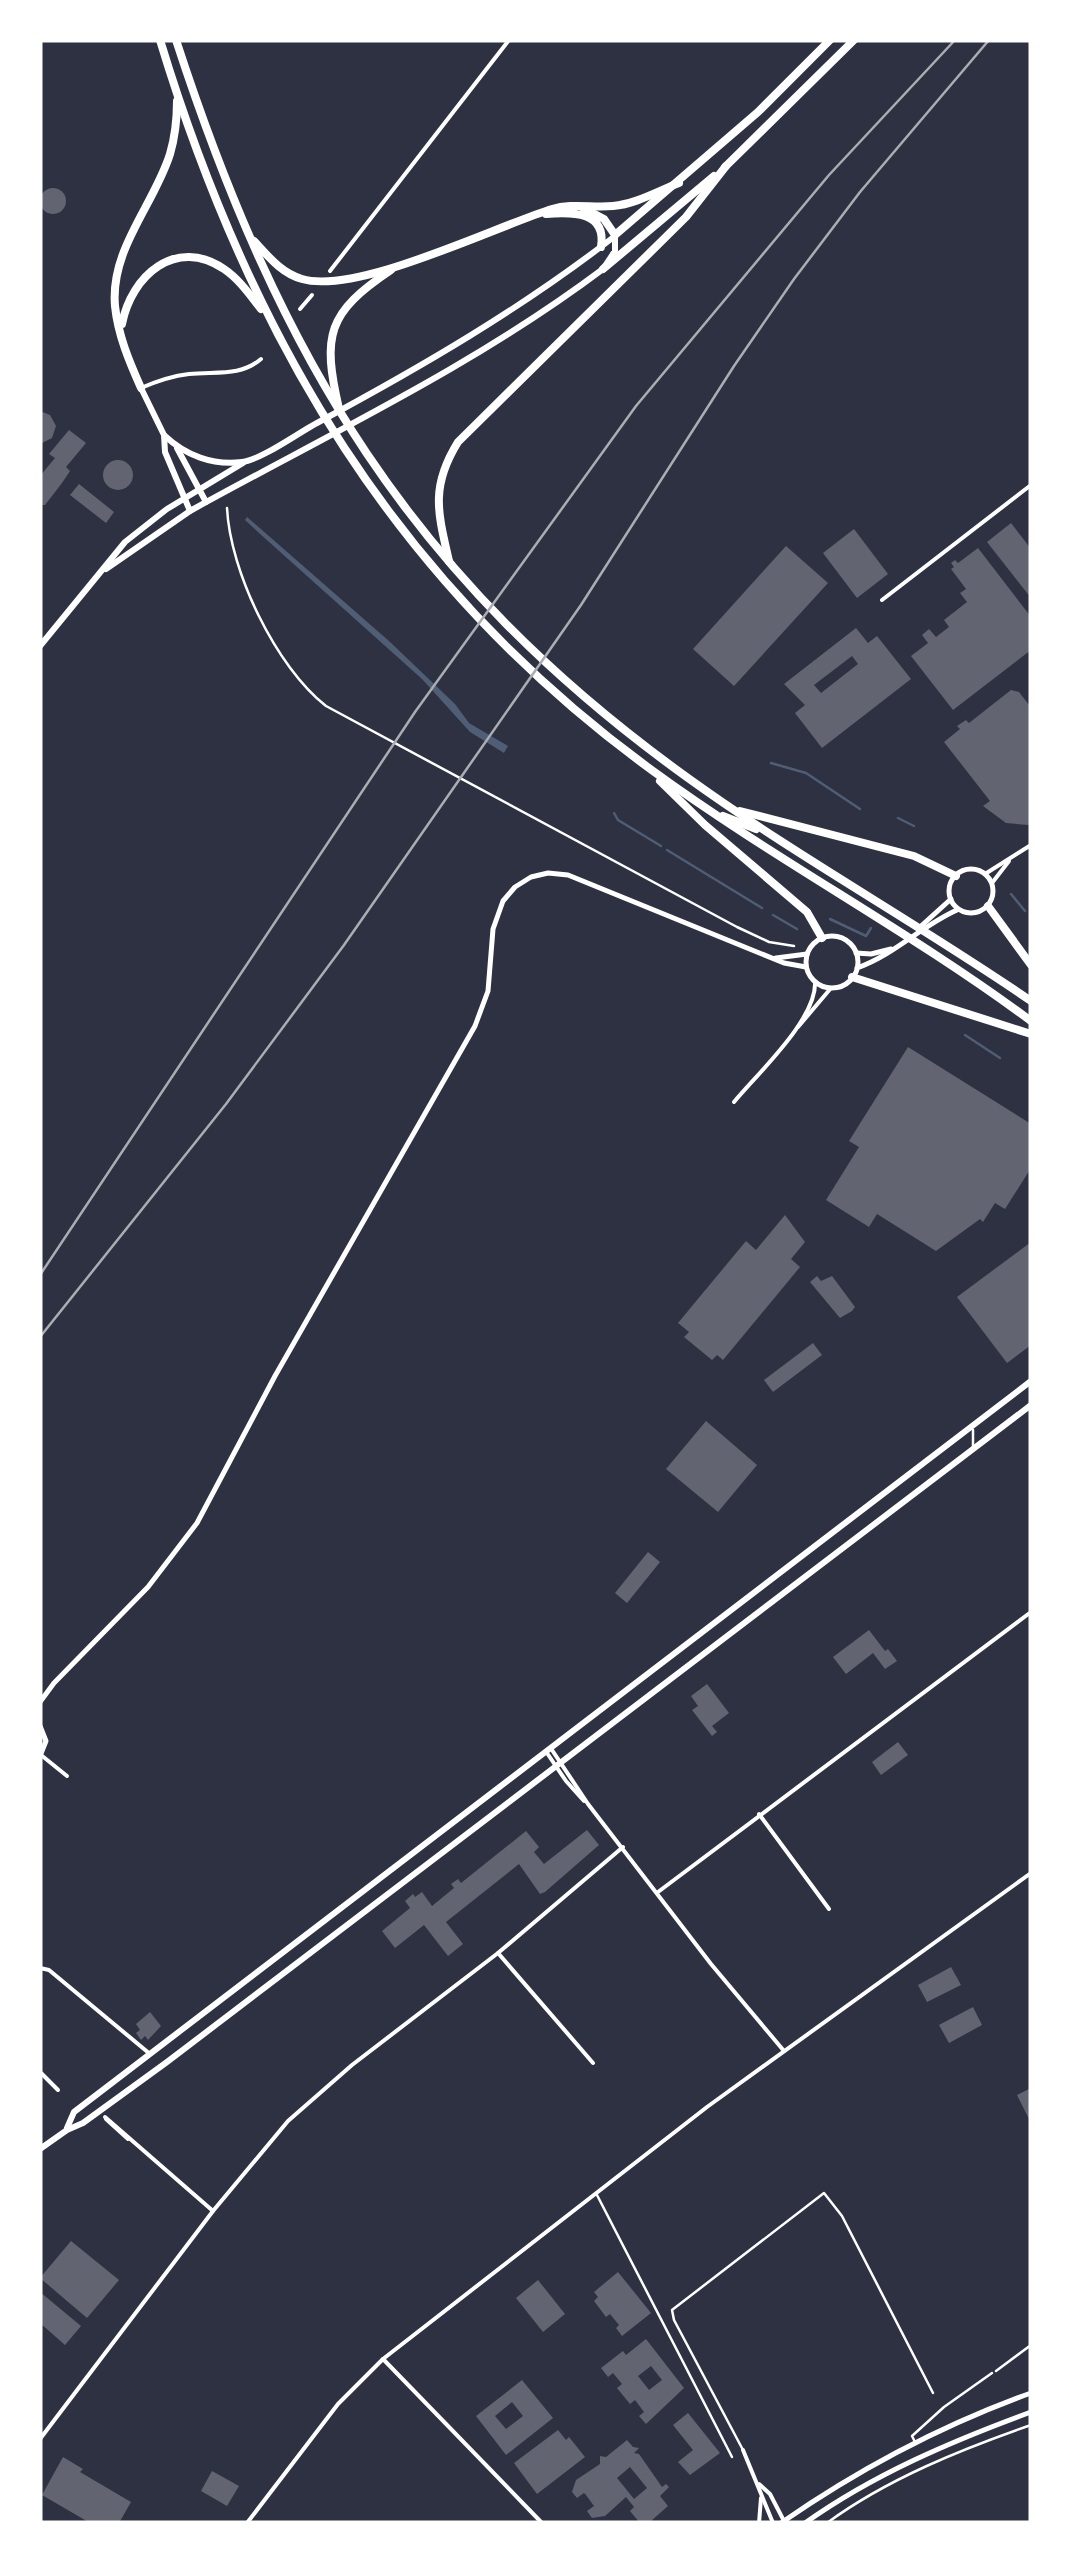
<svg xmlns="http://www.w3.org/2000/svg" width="1071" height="2563" viewBox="0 0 1071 2563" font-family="Mulish,sans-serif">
<rect width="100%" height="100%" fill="#2d3142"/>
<polygon fill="#4f5d75" points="247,517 389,641 455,704 469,723 508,746 504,753 470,732 422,679 259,533 245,520"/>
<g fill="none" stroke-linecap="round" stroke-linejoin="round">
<g stroke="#4f5d75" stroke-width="2.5">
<polyline points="771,763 806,773 860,809"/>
<polyline points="614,813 618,820 661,846"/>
<polyline points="898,818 914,826"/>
<polyline points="667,850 762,908"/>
<polyline points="1011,894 1025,911"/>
<polyline points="773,915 797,929"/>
<polyline points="830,919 866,936 871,928"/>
<polyline points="965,1035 1000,1058"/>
</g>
</g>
<g fill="#626471" fill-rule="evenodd">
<circle cx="53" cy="201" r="13"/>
<polygon points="40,411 50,415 56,426 52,438 40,444"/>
<polygon points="69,430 86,443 66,467 70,471 62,483 45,505 40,505 40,476 55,458 49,454"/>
<circle cx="118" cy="475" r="15"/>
<polygon points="79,484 114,512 106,523 70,495"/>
<polygon points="1011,523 1031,549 1031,598 987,542"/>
<polygon points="854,529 888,574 857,598 823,553"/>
<polygon points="786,546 828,583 734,686 693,649"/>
<polygon points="978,548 1031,617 1031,650 953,710 911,656 928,643 922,635 929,629 936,637 949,627 944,620 967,602 960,593 966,589 951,569 954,567 951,563 955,560 958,563"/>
<path d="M 856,628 L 868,643 L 877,636 L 911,679 L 822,748 L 795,713 L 805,705 L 784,684 ZM 852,656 L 858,664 L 821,693 L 814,685 Z"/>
<polygon points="1011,690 1019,692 1029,705 1031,703 1031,824 1028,825 1006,823 983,806 990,801 944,742 960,729 957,726 966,720 969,723"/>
<polygon points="908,1047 1031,1124 1031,1168 1005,1209 995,1203 983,1222 980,1219 936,1251 877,1214 869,1227 826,1200 859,1147 849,1141"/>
<polygon points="785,1215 805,1242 791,1259 800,1267 723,1360 717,1355 712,1360 684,1337 689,1332 678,1323 746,1241 756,1250"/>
<polygon points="1031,1242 1031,1345 1007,1363 957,1297"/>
<polygon points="817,1276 821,1281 832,1276 855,1307 852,1311 840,1318 810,1282"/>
<polygon points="813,1343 822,1355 773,1392 764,1380"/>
<polygon points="706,1421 757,1465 718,1512 666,1469"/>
<polygon points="648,1552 660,1562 627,1603 615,1593"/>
<polygon points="869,1630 885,1651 888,1649 897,1661 885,1669 873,1653 846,1674 833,1657"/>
<polygon points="707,1684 729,1713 712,1726 717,1732 712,1736 692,1710 698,1706 691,1696"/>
<polygon points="898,1742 908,1755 881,1775 872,1762"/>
<polygon points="587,1830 599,1845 545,1892 540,1894 519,1864 446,1922 463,1944 448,1956 424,1925 395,1948 382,1931 410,1908 405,1901 413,1894 415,1897 422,1892 432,1906 454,1888 451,1884 458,1879 461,1883 526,1831 539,1847 534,1852 544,1864"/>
<polygon points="951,1967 961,1985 927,2002 918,1985"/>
<polygon points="973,2007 982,2025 949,2043 939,2025"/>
<polygon points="150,2012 161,2026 148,2040 145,2036 141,2040 136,2033 140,2030 136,2024"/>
<polygon points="1031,2088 1031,2123 1017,2095"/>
<polygon points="71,2241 119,2280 87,2318 40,2278"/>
<polygon points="618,2272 651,2313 622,2336 616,2328 619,2325 610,2314 606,2317 594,2301 598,2297 594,2292"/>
<polygon points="538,2280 565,2314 543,2332 516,2298"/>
<polygon points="40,2292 81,2326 65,2345 40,2323"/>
<path d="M 646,2339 L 684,2388 L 646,2424 L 639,2416 L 644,2412 L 635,2400 L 630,2404 L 617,2388 L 622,2384 L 613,2373 L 608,2377 L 601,2368 L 623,2351 L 626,2355 ZM 651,2366 L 662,2380 L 649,2390 L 638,2376 Z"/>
<path d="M 522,2380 L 553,2418 L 506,2455 L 476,2416 ZM 512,2402 L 523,2416 L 506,2429 L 495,2416 Z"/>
<polygon points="688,2413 720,2453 690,2475 678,2462 693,2450 673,2425"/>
<polygon points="558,2430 566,2440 569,2437 585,2457 537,2494 514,2463"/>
<path d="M 627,2440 L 633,2447 L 639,2448 L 634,2453 L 639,2454 L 662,2487 L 666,2484 L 669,2487 L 660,2496 L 668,2506 L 651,2521 L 652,2523 L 640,2523 L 630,2511 L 634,2507 L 626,2497 L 605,2516 L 592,2518 L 587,2511 L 594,2506 L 586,2495 L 584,2493 L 577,2498 L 572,2492 L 576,2480 L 600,2464 L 600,2456 L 606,2457 ZM 630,2467 L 647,2488 L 634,2499 L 617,2478 Z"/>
<polygon points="63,2457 83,2469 80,2472 131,2502 119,2523 90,2523 42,2495"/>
<polygon points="212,2471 239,2486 227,2506 201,2491"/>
</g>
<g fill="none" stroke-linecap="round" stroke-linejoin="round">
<g stroke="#fff" stroke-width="2.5">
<path d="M 227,508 C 230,571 276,667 326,706 L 737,927 L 769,942 L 794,946"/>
<polyline points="996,2371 1031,2345"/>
<path d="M 827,2523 C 887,2479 962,2449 1031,2425"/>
</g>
<g stroke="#fff" stroke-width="2.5">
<polyline points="973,1430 973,1447"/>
<polyline points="597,2195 732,2457"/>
<polyline points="915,2442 912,2436 944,2407 992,2373"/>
<polyline points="743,2450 674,2320 672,2310 824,2193 842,2216 933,2393"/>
</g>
<g stroke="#fff" stroke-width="4">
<polyline points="330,271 509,40"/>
<polyline points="300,309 312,295"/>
<path d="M 141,388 C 157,381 172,376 189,374 C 215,371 240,377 261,359"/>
<polyline points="882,600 1031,485"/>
<polyline points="985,874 1031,845"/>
<polyline points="992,883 1009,861"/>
<polyline points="798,1027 831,988"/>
<path d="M 734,1102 C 757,1074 817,1019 815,982"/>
<polyline points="552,1750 588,1804 711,1964 784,2051"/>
<polyline points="547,1753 566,1781 584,1801"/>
<polyline points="41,1755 67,1776"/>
<polyline points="759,1814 829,1909"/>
<polyline points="658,1892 1031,1612"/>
<polyline points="498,1953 593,2063"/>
<polyline points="40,1968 49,1970 150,2054"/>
<polyline points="40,2072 58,2090"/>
<polyline points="105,2117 213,2211"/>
<polyline points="106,2119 128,2139"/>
<polyline points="383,2359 542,2523"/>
<polyline points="40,2439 213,2211 288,2121 352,2065 498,1953 623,1847"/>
<polyline points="743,2450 773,2523"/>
<polyline points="759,2484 770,2494 784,2521"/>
<polyline points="247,2523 338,2404 383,2359 707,2107 1031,1873"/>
<polyline points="759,2523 761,2498"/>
</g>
<g stroke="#fff" stroke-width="5">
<circle cx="971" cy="891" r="22"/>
<polyline points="920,927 951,899"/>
<circle cx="832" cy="962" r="26"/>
<polyline points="856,953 871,954 891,949"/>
<polyline points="776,958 807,954"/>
<path d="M 857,968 C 894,955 921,926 957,910"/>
<polyline points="40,1702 54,1683 148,1587 197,1523 275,1376 475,1026 488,991 493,929 503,901 515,887 531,877 548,873 568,875 784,963 806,967"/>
<polyline points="40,1726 46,1741 40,1756"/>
<path d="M 781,2523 C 859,2469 942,2425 1031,2393"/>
<path d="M 805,2523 C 874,2474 952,2441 1031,2412"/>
</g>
<g stroke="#fff" stroke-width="6">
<polyline points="177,448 206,502"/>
<polyline points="106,569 190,511"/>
<polyline points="40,646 125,542 167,509 243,463"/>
</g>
<g stroke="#fff" stroke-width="6">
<path d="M 141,388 L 164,435 L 165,452 L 190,511 C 331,433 474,366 603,269 L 615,251 L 615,235"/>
<path d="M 165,436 C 185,455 213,466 242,462 C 261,460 298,433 317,423 C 421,367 521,309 615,236"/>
<polyline points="67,2128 74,2112 1031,1381"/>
<polyline points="40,2149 67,2130 83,2123 167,2062 1031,1405"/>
</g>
<g stroke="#fff" stroke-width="8">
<path d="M 160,40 C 251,340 397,585 653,771 C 775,860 910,931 1031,1021"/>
<path d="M 176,40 C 280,359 411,579 688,778 C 799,858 919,924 1031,1001"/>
<polyline points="725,167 854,40"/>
<polyline points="583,208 604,219 615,235 758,112 830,40"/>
<path d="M 546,214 C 572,212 607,211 601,247"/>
<path d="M 254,241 C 268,256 281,273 302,279 C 357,295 494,227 552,209 C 571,203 593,208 613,206 C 636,204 658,191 679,183"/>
<polyline points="603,269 714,176"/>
<path d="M 122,324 C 131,276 176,236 224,269 C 239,279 250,295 261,309"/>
<path d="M 141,388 C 129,361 118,335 115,306 C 110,249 154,205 170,154 C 175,137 177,118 177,101"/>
<path d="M 339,409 C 322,335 327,313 391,270"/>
<path d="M 449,561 C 438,513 430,487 458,442 L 686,217 L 726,166"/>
<polyline points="660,781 705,825 807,912 822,938"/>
<polyline points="740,811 914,856 956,876"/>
<polyline points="723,816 756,829"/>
<polyline points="988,906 1031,965"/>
<polyline points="852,977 1031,1034"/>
</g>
<g stroke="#abadb3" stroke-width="2.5">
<polyline points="40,1275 415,712 636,406 829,175 955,40"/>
<polyline points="40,1337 226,1104 344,945 581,605 734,366 794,279 860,192 989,40"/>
</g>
</g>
<rect width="1071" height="2563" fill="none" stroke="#ffffff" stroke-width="85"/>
</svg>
